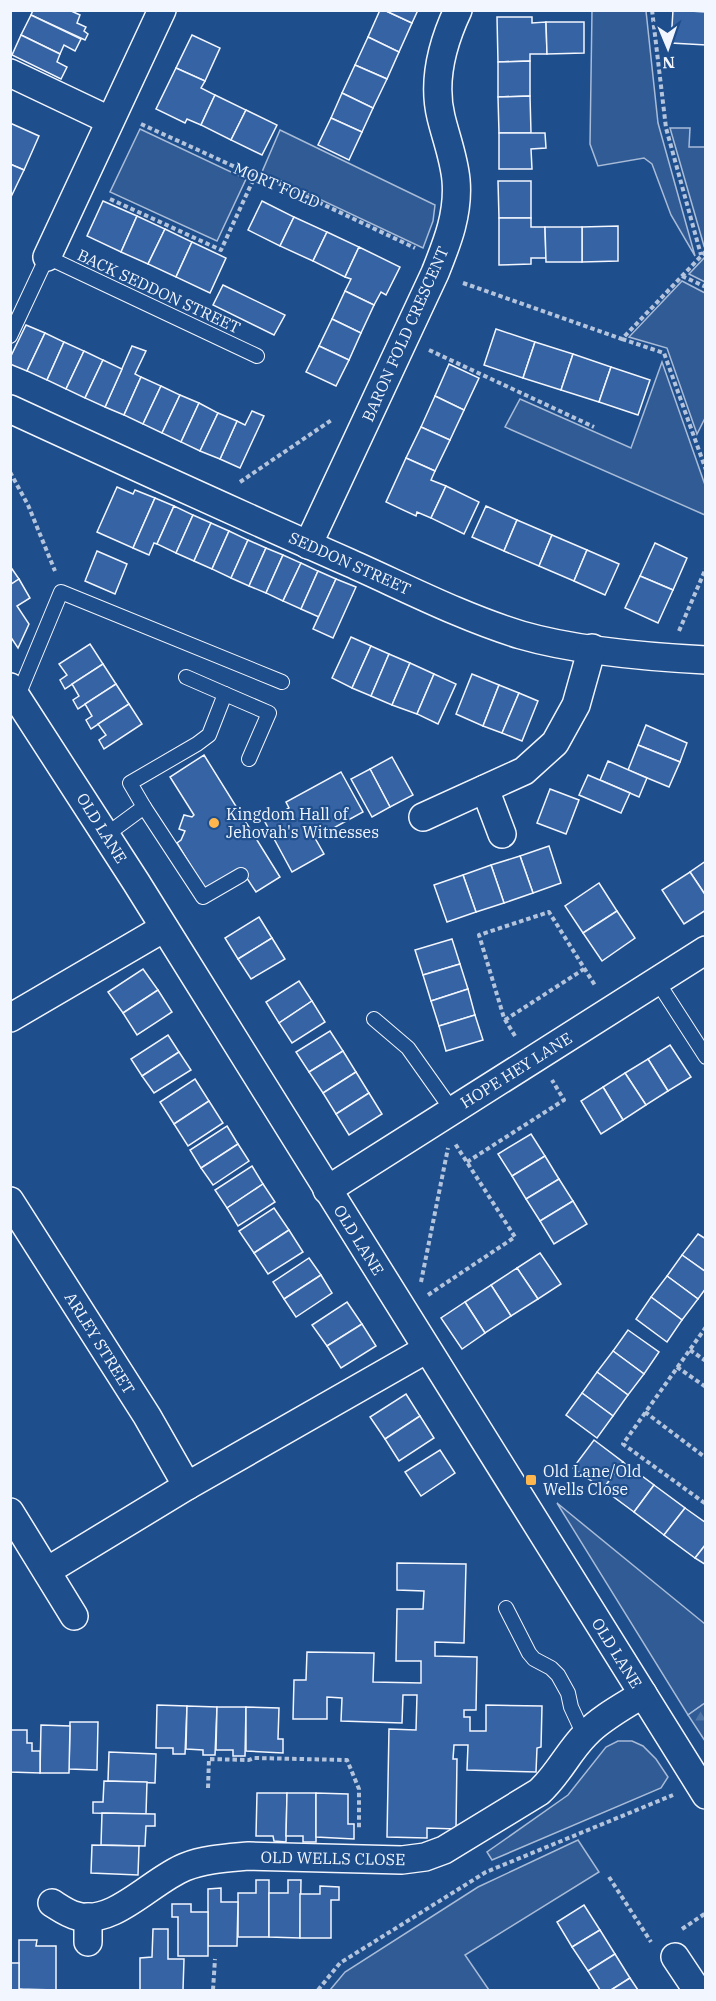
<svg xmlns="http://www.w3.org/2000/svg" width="716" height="2001" viewBox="0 0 716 2001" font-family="'IBM Plex Serif',serif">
<defs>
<pattern id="forest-firs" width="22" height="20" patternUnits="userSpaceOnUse" patternTransform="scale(1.5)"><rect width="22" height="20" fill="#305b95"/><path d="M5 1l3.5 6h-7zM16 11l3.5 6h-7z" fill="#4e73a5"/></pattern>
</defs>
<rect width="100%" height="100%" fill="#1f4e8c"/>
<g fill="#305b95" stroke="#a8bbd7" stroke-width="1.5">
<polygon points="592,11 646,11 658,123 695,256 671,215 652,164 644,158 598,166 590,144"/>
<polygon points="670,128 690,128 689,147 705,147 706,244 704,246"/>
<polygon points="140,129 246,179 217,241 110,192"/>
<polygon points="280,130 435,205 433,221 423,248 262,172"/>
<polygon points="705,257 705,282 689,274"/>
<polygon points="682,281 705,293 705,418 697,434 667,348 629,337"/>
<polygon points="662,362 705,485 705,515 505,427 520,399 631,448"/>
<polygon points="557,1503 705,1624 705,1703 688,1715"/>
<polygon points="618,1741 632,1741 643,1746 656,1759 668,1777 661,1788 492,1860 487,1852 568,1795 606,1747"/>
<polygon points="578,1840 599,1872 465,1955 489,1990 330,1990 345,1972 478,1887"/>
</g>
<polygon fill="url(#forest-firs)" stroke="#a8bbd7" stroke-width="1.5" points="705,1703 705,1741 688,1715"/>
<g fill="#3563a3" stroke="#f2f6ff" stroke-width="1.5">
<polygon points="33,10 69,10 80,15 77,23 86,27 84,31 88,34 85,40 31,15"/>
<polygon points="380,10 384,10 412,23 399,52 368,37"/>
<polygon points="384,10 418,10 412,23"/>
<polygon points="673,10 706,12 706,45 671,43"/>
<polygon points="31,15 81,39 75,51 64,45 60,54 21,35"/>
<polygon points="497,17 532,17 532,23 546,22 547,54 530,54 530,61 498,62"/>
<polygon points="546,22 584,22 584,53 547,54"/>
<polygon points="21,35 60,54 57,62 67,67 61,79 12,55"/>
<polygon points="192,35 220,48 205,81 176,68"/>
<polygon points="368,37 399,52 387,79 355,65"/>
<polygon points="530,61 530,96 498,97 498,62"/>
<polygon points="355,65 387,79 373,108 342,93"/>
<polygon points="176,68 205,81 201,88 215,95 201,125 187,119 185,123 156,109"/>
<polygon points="342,93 373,108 362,132 331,118"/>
<polygon points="215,95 246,110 231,140 201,125"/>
<polygon points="530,96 531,133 499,133 498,97"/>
<polygon points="246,110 277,125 262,155 231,140"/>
<polygon points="331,118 362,132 349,160 318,145"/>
<polygon points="10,123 39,136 24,170 10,164"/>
<polygon points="499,133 545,133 546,148 531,149 532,169 499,169"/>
<polygon points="10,164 24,170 10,199"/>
<polygon points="498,181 531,181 531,218 499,218"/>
<polygon points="103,201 137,216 121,252 87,236"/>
<polygon points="262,201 294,217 280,246 248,230"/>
<polygon points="137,216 165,229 148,264 121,252"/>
<polygon points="294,217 327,232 313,261 280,246"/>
<polygon points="499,218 531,218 531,227 545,227 546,258 531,258 531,264 499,265"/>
<polygon points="618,226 618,261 582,262 582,227"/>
<polygon points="545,227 582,227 582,262 546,262"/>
<polygon points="165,229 192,242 176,277 148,264"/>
<polygon points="327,232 359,247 345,277 313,261"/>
<polygon points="192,242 226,258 210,293 176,277"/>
<polygon points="359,247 400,267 386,295 381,292 374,305 345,291 351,279 345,277"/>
<polygon points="223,285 285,315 274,335 213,305"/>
<polygon points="345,291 374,305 361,333 332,319"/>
<polygon points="332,319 361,333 349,360 319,346"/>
<polygon points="26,325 45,333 27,371 10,364 10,358"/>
<polygon points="496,329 535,342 523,378 484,365"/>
<polygon points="45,333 64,342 47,380 27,371"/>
<polygon points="64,342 84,351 66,389 47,380"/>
<polygon points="535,342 573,354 561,390 523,378"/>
<polygon points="132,346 146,351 135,374 141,377 124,415 105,407"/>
<polygon points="319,346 349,360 336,386 306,372"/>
<polygon points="84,351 103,360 85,398 66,389"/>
<polygon points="573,354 611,367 599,402 561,390"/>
<polygon points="103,360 122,369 105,407 85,398"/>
<polygon points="449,364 479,378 464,410 435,396"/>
<polygon points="611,367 650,380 638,415 599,402"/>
<polygon points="141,377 161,386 143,424 124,415"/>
<polygon points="161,386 180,395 162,433 143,424"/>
<polygon points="180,395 199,403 181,442 162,433"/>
<polygon points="435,396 464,410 450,440 421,427"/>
<polygon points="199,403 218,413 200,451 181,442"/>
<polygon points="252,411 264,416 240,468 220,459 237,421 245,425"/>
<polygon points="218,413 237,421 220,459 200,451"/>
<polygon points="421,427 450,440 435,471 406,458"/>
<polygon points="406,458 435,471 431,480 446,486 431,518 417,512 416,516 386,502"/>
<polygon points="446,486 479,502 464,534 431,518"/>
<polygon points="117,487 133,494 135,490 155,498 133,548 97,532"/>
<polygon points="155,498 174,506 157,544 154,543 149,555 133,548"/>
<polygon points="174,506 193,515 176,553 157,544"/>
<polygon points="486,506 517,520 504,551 472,537"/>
<polygon points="193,515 211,523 194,561 176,553"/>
<polygon points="517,520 552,535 539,566 504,551"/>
<polygon points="211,523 229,531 212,569 194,561"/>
<polygon points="229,531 248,540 231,578 212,569"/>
<polygon points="552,535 587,550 574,581 539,566"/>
<polygon points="248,540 266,548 249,586 231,578"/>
<polygon points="655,543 687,558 673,590 640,576"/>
<polygon points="266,548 283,555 266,593 249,586"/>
<polygon points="587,550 619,564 605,595 574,581"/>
<polygon points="97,551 127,564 115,594 85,581"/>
<polygon points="283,555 301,563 283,601 266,593"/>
<polygon points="301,563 318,571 301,609 283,601"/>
<polygon points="10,566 19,579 10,585"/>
<polygon points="318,571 336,579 319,617 301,609"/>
<polygon points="640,576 673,590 658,623 625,608"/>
<polygon points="19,579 30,598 17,606 29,624 18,648 10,636 10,585"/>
<polygon points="336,579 356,587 333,638 313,629"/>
<polygon points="351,637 371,646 352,688 332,678"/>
<polygon points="90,644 103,664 65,689 60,680 67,675 59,664"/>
<polygon points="371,646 389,654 371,696 352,688"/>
<polygon points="389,654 410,663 392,705 371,696"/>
<polygon points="410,663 434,674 417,714 392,705"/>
<polygon points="103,664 116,684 78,709 73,700 79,696 72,684"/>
<polygon points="434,674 456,684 438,724 417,714"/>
<polygon points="472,674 499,685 483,726 456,714"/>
<polygon points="116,684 129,704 91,729 86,720 92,716 85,704"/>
<polygon points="499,685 519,693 502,733 483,726"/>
<polygon points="519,693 538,701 522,741 502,733"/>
<polygon points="129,704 142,724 104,749 99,740 106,735 98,724"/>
<polygon points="646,725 687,743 680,762 638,745"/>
<polygon points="638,745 680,762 669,787 628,770"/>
<polygon points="204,755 280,877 256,892 241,869 206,891 177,843 181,840 185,831 179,829 184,815 192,817 194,815 170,777"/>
<polygon points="392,757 413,795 390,807 370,769"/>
<polygon points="608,761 647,778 639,797 600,780"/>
<polygon points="370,769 390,807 372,817 351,779"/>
<polygon points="341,772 363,812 315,838 324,854 292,872 265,822 289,808 286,802"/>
<polygon points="588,775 630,793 621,813 579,795"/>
<polygon points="550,789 579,800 566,834 537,823"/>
<polygon points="549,846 561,883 533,893 520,856"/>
<polygon points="520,856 533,893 504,903 491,865"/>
<polygon points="706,861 706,896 690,872"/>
<polygon points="491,865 504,903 476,912 463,875"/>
<polygon points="690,872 706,896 706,910 684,924 662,890"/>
<polygon points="463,875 476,912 447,922 434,885"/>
<polygon points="599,883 617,911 583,933 565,906"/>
<polygon points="617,911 635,938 602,961 583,933"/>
<polygon points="259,917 272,938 238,959 225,938"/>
<polygon points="272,938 285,959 251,979 238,959"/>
<polygon points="452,939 460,964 423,975 415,950"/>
<polygon points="460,964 468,989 431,1001 423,975"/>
<polygon points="143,969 158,990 123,1013 108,992"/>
<polygon points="299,981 312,1001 279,1023 266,1002"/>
<polygon points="468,989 475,1015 439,1026 431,1001"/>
<polygon points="158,990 172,1012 137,1035 123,1013"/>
<polygon points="312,1001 325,1022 292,1043 279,1023"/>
<polygon points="475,1015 483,1040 446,1051 439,1026"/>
<polygon points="330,1031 343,1051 309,1072 296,1052"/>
<polygon points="168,1035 179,1052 142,1076 131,1059"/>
<polygon points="670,1045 691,1077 668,1091 648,1059"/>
<polygon points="343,1051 356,1072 323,1093 309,1072"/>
<polygon points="179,1052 191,1070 154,1093 142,1076"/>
<polygon points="648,1059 668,1091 646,1105 625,1073"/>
<polygon points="356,1072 369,1093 336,1114 323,1093"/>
<polygon points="625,1073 646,1105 623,1120 603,1087"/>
<polygon points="195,1079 209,1101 174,1124 160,1102"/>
<polygon points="603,1087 623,1120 601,1134 581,1101"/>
<polygon points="369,1093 382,1114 349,1135 336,1114"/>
<polygon points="209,1101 223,1123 188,1146 174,1124"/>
<polygon points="227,1126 238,1144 201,1168 190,1150"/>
<polygon points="531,1134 545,1156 512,1176 498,1154"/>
<polygon points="238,1144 249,1161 213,1185 201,1168"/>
<polygon points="545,1156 559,1179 526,1199 512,1176"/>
<polygon points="252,1166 263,1184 227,1208 215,1190"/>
<polygon points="559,1179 573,1201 540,1221 526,1199"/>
<polygon points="263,1184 275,1202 238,1226 227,1208"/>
<polygon points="573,1201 587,1224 554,1244 540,1221"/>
<polygon points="274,1208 289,1230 254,1253 239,1231"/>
<polygon points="289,1230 303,1252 268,1274 254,1253"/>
<polygon points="698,1234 706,1239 706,1272 682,1255"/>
<polygon points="540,1253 561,1284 538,1299 517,1268"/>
<polygon points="682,1255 706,1272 706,1288 698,1299 667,1276"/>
<polygon points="309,1258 321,1275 284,1299 273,1282"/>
<polygon points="517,1268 538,1299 511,1316 491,1285"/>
<polygon points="321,1275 332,1293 296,1317 284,1299"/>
<polygon points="667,1276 698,1299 682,1320 651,1297"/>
<polygon points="491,1285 511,1316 485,1333 465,1302"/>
<polygon points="651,1297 682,1320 667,1342 636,1319"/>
<polygon points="347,1302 362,1324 327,1346 312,1325"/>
<polygon points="465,1302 485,1333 462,1349 441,1318"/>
<polygon points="362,1324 376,1346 341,1368 327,1346"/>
<polygon points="628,1330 659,1352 644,1374 613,1351"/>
<polygon points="613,1351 644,1374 628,1395 597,1372"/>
<polygon points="597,1372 628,1395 613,1416 582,1393"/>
<polygon points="582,1393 613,1416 597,1438 566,1415"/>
<polygon points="406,1394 420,1416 385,1439 370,1417"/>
<polygon points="420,1416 434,1438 399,1461 385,1439"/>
<polygon points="594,1440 623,1462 603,1489 573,1468"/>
<polygon points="440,1450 455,1473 421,1496 405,1472"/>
<polygon points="623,1462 654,1485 634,1512 603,1489"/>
<polygon points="654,1485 685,1508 664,1535 634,1512"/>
<polygon points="685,1508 706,1523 706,1544 695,1558 664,1535"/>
<polygon points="706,1544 706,1565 695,1558"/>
<polygon points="397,1563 466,1564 464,1643 435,1642 435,1656 477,1657 476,1710 464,1710 464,1717 470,1717 470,1731 486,1731 486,1705 542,1706 541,1747 537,1748 536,1772 467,1770 468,1745 454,1745 453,1759 457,1759 456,1829 427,1828 427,1838 387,1837 389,1729 416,1730 417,1695 403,1695 402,1723 341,1721 342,1698 327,1697 327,1719 293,1719 294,1680 306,1680 307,1652 374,1653 373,1682 421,1683 421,1661 396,1661 397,1609 423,1609 424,1591 397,1590"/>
<polygon points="157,1705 187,1706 185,1754 173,1754 173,1748 156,1748"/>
<polygon points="187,1706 217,1707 215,1755 203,1755 203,1750 186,1749"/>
<polygon points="217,1707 246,1707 245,1756 233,1756 233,1750 216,1750"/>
<polygon points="246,1707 279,1708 278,1739 283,1739 283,1753 246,1751"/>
<polygon points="70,1722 98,1722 97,1770 69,1769"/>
<polygon points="41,1725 70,1726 69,1773 40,1773"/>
<polygon points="10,1730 27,1730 27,1743 32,1743 32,1751 40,1751 40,1773 10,1772"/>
<polygon points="109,1752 156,1754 155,1783 108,1781"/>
<polygon points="104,1781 147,1782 146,1814 93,1813 93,1802 103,1802"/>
<polygon points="257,1793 287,1793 286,1842 274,1841 273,1836 256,1836"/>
<polygon points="287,1793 316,1793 316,1842 303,1842 303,1836 286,1836"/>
<polygon points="316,1793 348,1794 348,1824 354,1824 354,1839 316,1837"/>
<polygon points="102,1813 155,1814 155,1826 146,1826 145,1846 101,1845"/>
<polygon points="92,1845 139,1846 138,1875 91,1873"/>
<polygon points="256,1880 269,1880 269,1937 238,1937 238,1893 256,1893"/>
<polygon points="288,1880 301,1880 300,1938 269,1937 269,1893 288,1893"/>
<polygon points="320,1886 339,1887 339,1900 331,1900 331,1938 300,1938 300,1894 320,1894"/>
<polygon points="221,1888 221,1902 238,1902 237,1946 208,1946 208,1889"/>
<polygon points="172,1904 191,1904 191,1912 208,1912 208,1956 178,1956 178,1917 172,1917"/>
<polygon points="584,1905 600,1930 572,1947 557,1922"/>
<polygon points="153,1929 168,1929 168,1959 184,1959 183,1990 140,1990 140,1958 152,1957"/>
<polygon points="600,1930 615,1954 588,1971 572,1947"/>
<polygon points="19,1940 37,1940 36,1946 56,1946 56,1990 19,1989"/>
<polygon points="615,1954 630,1978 611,1990 600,1990 588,1971"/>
<polygon points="10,1963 19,1963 19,1989 25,1990 10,1990"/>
<polygon points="630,1978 638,1990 611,1990"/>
</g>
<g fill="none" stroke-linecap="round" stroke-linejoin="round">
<g stroke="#f2f6ff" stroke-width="16">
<g id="service">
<polyline points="10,336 47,257 257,356"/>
<polyline points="225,694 269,713 249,759"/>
<polyline points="17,698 61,592 282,682"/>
<polyline points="144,807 130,783 197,744 209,735 225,694 186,677"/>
<polyline points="106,835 144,807 203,897 241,875"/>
<polyline points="657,981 706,1057"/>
<polyline points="374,1019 408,1048 452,1110"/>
<polyline points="506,1608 529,1653 534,1659 551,1668 558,1675 568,1693 571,1707 584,1735"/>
</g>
</g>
<g stroke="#f2f6ff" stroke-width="30">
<g id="minor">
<polyline points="10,73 109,120"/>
<polyline points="47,257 162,10"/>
<path d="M 10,409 C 123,461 236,513 350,563 C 406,588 462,617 521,635 C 576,651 648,657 706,660"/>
<path d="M 308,545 L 435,273 C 447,243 459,214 456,180 C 454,158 446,138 441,117 C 432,80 442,44 458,10"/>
<polyline points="10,687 136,882 706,1795"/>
<polyline points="485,789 502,834"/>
<polyline points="423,817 524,771 555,743 576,705 592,648"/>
<polyline points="10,1018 164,928"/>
<polyline points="327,1190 706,950"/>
<polyline points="10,1201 147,1416 187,1486 427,1349"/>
<polyline points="10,1512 74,1616"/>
<polyline points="47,1571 187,1486"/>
<path d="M 52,1903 C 60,1908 68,1914 77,1916 C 114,1926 152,1880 185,1867 C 205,1859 228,1858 249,1856 L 402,1860 L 425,1857 L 444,1850 L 539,1792 C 558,1775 568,1752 586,1734 C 601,1718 624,1706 643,1694"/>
<polyline points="88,1942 88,1917"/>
<polyline points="675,1957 697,1990"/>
</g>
</g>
<g stroke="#b3c4dc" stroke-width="4" stroke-dasharray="4.5 3" stroke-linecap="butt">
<polyline points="652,10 666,128 701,255"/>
<polyline points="141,124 255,176 261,175 415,248"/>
<polyline points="110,199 221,250 255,176"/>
<polyline points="682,276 706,287"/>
<polyline points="463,283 622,339 706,251"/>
<polyline points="622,339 664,353 706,470"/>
<polyline points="429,350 594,427"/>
<polyline points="10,472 28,505 55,571"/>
<polyline points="240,482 333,419"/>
<polyline points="679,631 706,568"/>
<polyline points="505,1020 584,969"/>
<polyline points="515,1036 504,1018 479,935 549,912 596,987"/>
<polyline points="467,1162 564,1100 552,1080"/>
<polyline points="421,1282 448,1148"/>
<polyline points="428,1295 515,1237 454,1142"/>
<polyline points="706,1327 623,1444 706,1504"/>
<polyline points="690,1350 706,1361"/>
<polyline points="677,1367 706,1387"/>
<polyline points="645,1412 706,1458"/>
<polyline points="208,1788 209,1759 249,1760 254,1758 347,1760 359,1789 359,1829"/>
<polyline points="609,1877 651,1942"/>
<polyline points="682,1929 706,1913"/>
<polyline points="213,1990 215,1959"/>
<polyline points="318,1990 340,1963 486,1872 673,1795"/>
</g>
<use href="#service" stroke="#1f4e8c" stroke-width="14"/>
<use href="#minor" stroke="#1f4e8c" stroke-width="27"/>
</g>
<g fill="#ffb74d" stroke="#1f4e8c" stroke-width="2">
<circle cx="214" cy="823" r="6"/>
<rect x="525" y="1474" width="12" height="12" rx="3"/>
</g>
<g text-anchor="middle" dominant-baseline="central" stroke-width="4.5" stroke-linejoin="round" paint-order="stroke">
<g font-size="16" fill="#f2f6ff" stroke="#1f4e8c">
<text transform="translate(277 185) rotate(23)">MORT FOLD</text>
<text transform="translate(159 291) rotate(25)">BACK SEDDON STREET</text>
<text transform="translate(405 334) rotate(-66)">BARON FOLD CRESCENT</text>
<text transform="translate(350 563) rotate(24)">SEDDON STREET</text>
<text transform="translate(102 828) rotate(58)">OLD LANE</text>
<text transform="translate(516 1070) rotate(-32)">HOPE HEY LANE</text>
<text transform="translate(359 1240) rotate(58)">OLD LANE</text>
<text transform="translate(100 1343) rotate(58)">ARLEY STREET</text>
<text transform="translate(617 1653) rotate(58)">OLD LANE</text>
<text transform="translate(333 1858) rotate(1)">OLD WELLS CLOSE</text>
</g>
<g font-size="16" fill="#f2f6ff" stroke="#1f4e8c" text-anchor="start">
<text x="226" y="814">Kingdom Hall of<tspan x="226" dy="18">Jehovah's Witnesses</tspan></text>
<text x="543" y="1471">Old Lane/Old<tspan x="543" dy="18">Wells Close</tspan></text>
</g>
</g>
<rect width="716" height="2001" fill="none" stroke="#f2f6ff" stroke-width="24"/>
<g transform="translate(668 48) rotate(178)" stroke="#1f4e8c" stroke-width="4.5" paint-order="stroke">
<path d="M0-4.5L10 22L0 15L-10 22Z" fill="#f2f6ff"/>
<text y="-9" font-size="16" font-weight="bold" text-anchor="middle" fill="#f2f6ff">N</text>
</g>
</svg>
